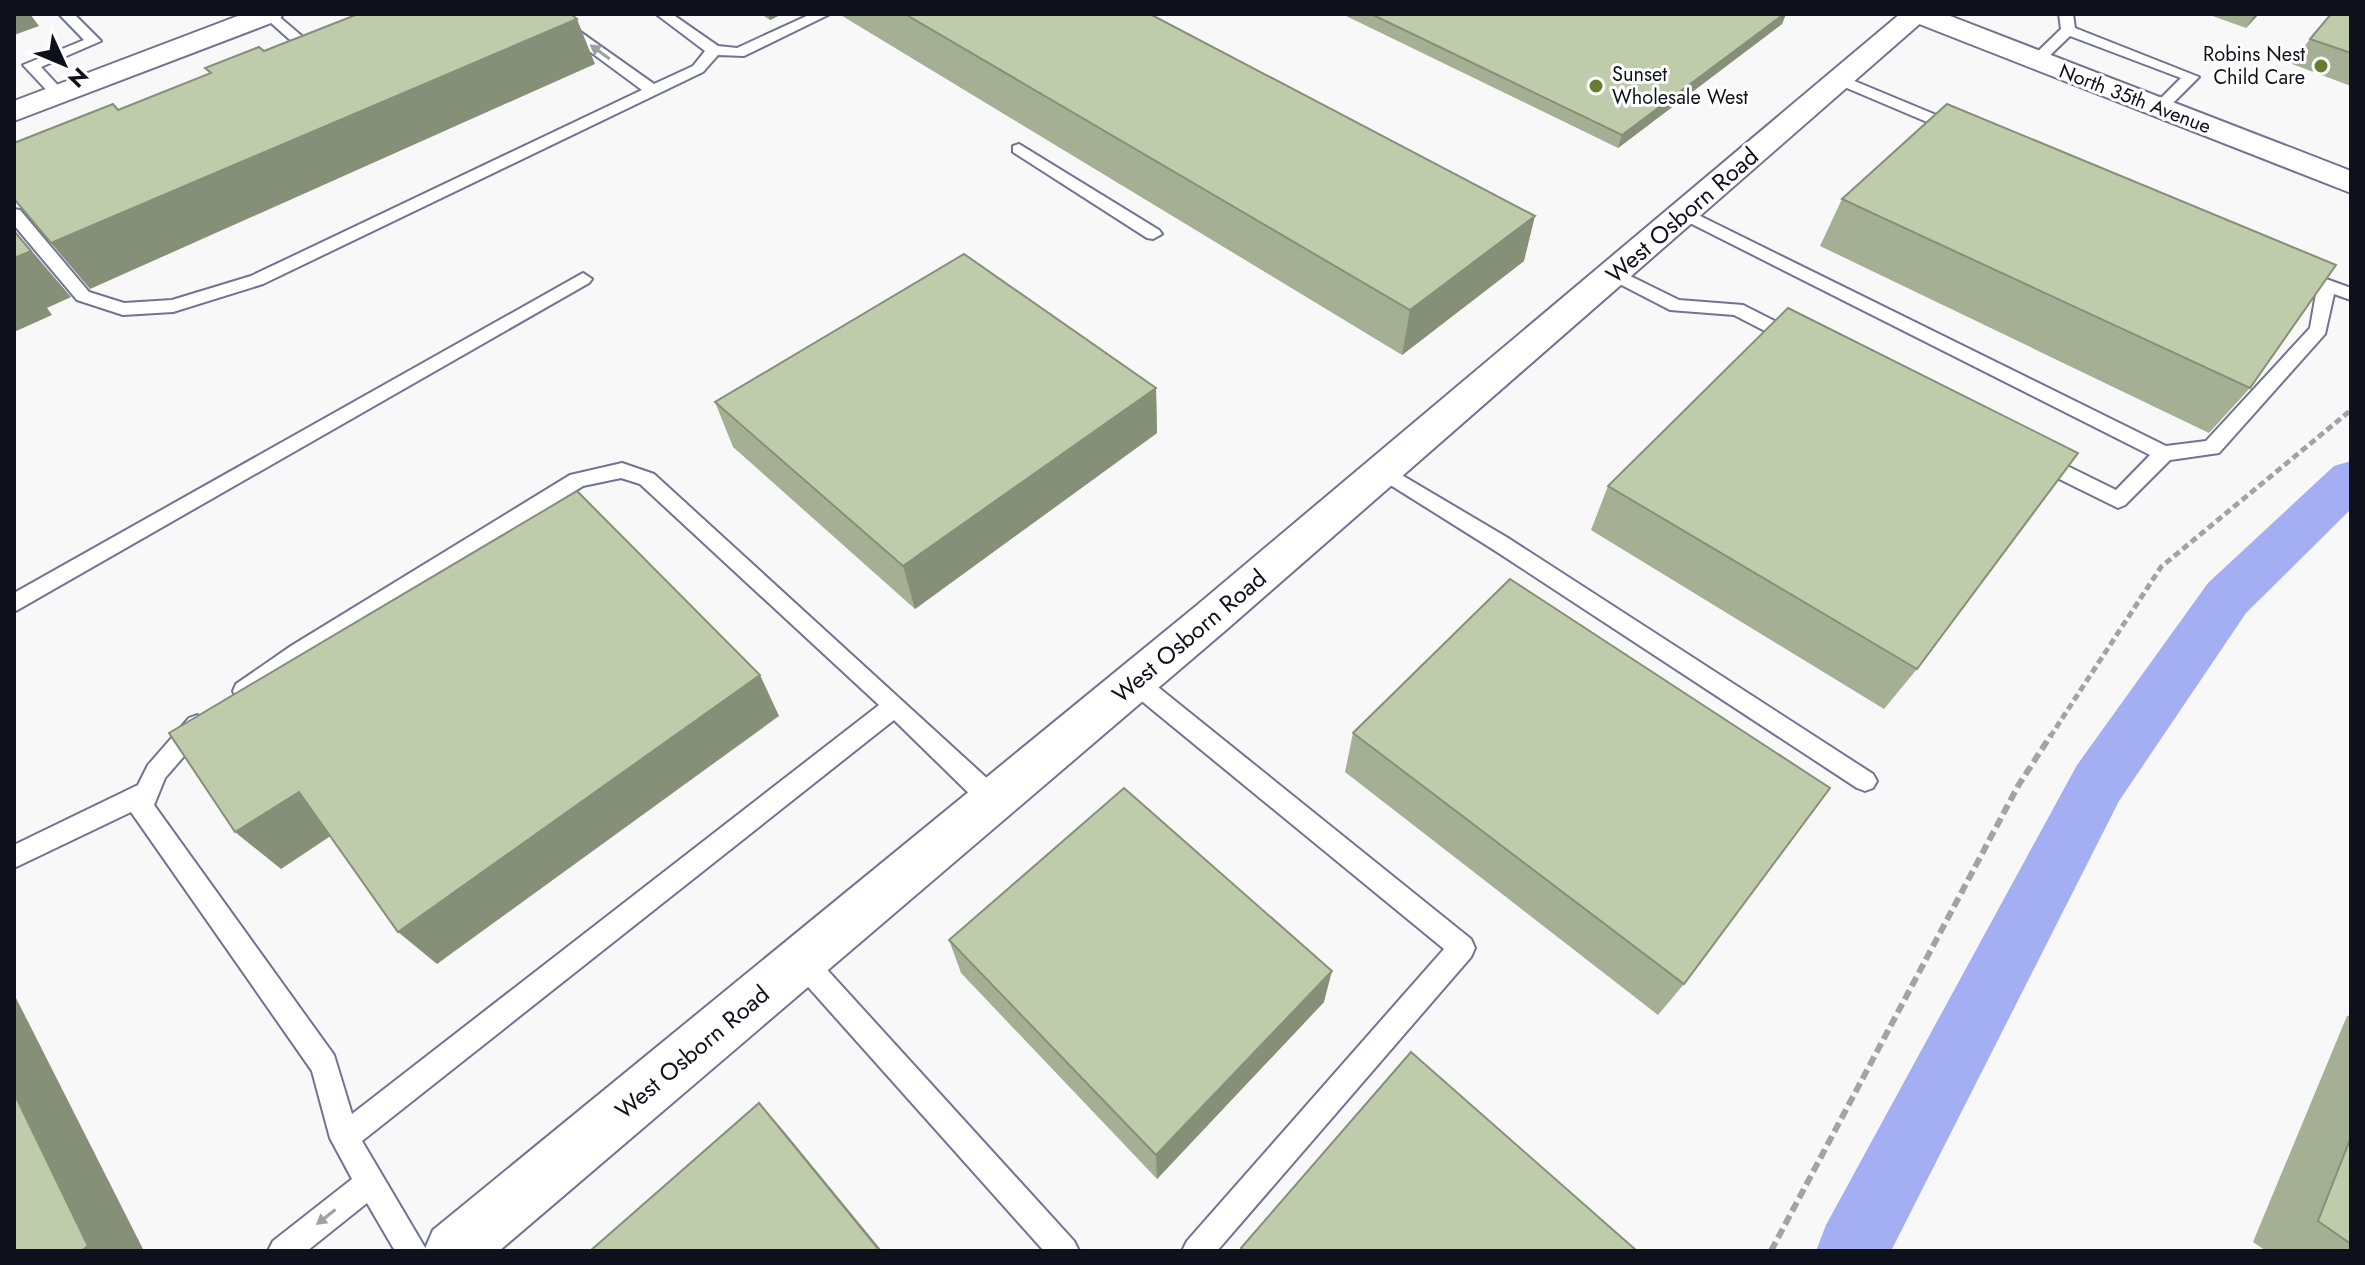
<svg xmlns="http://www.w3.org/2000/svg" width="2365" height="1265" viewBox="0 0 2365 1265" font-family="Jost,sans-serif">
<rect width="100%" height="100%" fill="#f8f8f8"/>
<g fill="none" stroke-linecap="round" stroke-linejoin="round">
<polygon fill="#a3aff2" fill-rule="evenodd" points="2351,461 2351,509 2246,613 2119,801 1891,1251 1816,1251 1826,1225 2077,765 2208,583 2334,466"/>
<g stroke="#6e7492" stroke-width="4">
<g id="service">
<polygon points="59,14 74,14 101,41 41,67 67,95 59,100 54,98 23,65 84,40"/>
<polygon points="261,14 276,14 317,49 317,55 307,55"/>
<polygon points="539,14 555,14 654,84 693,66 705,51 656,14 672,14 718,46 737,48 811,14 830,14 744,56 718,55 703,72 263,284 173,312 123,315 77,300 14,225 14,209 20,210 89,292 124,303 172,300 251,276 642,90"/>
<polygon points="2059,14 2073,14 2075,28 2199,77 2165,111 2159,113 2151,108 2181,78 2070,36 2042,63 2032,63 2032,57 2061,29"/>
<polygon points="1840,75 1965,127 1967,130 1959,135 1953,133 1835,83 1835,77"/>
<polygon points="1019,144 1159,230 1162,234 1153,239 1147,238 1013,152 1013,146"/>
<polygon points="1684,208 2166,446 2206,441 2310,328 2317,288 2306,281 2309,277 2315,275 2351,288 2351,300 2334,294 2325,334 2219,453 2170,460 2125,505 2118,508 2029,464 2026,459 2029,454 2043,454 2116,490 2150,455 1678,217 1676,213"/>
<polygon points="1614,268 1679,300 1743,305 1804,336 1806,340 1797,346 1790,344 1734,315 1670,310 1608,278 1605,274 1608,270"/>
<polygon points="583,273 592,279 589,283 14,612 14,593"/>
<polygon points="622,463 654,474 1002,792 1005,800 1002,808 993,811 984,808 894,720 362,1141 427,1251 395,1251 367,1203 307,1251 268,1251 273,1241 352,1179 330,1138 312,1071 131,812 14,868 14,845 138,785 148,765 189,718 197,715 205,718 209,725 205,732 165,778 154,805 334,1055 352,1114 879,705 640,484 621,478 583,486 307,658 252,698 244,700 236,698 233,691 236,684 291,646 570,475"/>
<polygon points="1383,464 1508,538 1873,774 1877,781 1873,788 1865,791 1857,788 1494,550 1376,476 1373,471 1376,466"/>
<polygon points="1135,673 1143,675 1471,939 1475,948 1471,957 1217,1251 1182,1251 1187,1241 1444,949 1127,689 1124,682 1127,675"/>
<polygon points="802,949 811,952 1074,1241 1079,1251 1044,1251 793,970 789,961 793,952"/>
</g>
</g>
<g stroke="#6e7492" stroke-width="4">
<polygon id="minor" points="243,14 283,14 279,20 14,121 14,101"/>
</g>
<g stroke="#6e7492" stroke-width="4">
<polygon id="tertiary" points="1900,14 1931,14 1226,630 499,1251 424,1251 433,1230 1196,606"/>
</g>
<g stroke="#6e7492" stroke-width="4">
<polygon id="secondary" points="1905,14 1945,14 2351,171 2351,193 1909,20"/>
</g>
<polyline stroke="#a2a3a7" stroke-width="5" stroke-dasharray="7 4" stroke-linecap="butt" points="2050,737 2161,567 2351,410"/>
<polyline stroke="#a2a3a7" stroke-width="6" stroke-dasharray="10 5" stroke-linecap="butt" points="1771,1251 2018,786 2051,735"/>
<use href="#service" fill="#fff" fill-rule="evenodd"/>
<use href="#minor" fill="#fff" fill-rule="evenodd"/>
<use href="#tertiary" fill="#fff" fill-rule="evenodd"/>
<use href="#secondary" fill="#fff" fill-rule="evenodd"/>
</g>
<g fill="#a4af93">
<polygon points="761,14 782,14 770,20"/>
<polygon points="839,14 1160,14 1155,17 1524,261 1402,355"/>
<polygon points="1342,14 1786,14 1782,24 1618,148"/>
<polygon points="2207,14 2259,14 2246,28"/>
<polygon points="2351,14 2351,86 2292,64 2310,39"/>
<polygon points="1842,199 2250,388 2209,433 1820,246"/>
<polygon points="1156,388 1157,433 915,609 733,447 715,402"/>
<polygon points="1608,486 1917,669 1884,709 1591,530"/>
<polygon points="1353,733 1684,984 1658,1015 1345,772"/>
<polygon points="949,940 1324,1002 1157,1179 961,973"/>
<polygon points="2351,1015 2351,1251 2266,1251 2253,1242 2347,1016"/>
</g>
<g fill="#868f78">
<polygon points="14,14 30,14 39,26 14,35"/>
<polygon points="768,14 782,14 770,20"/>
<polygon points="1784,14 1786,14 1782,24 1618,148 1622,135"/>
<polygon points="2255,14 2259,14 2246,28"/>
<polygon points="577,19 595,64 90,289 51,243"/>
<polygon points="1535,216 1524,261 1402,355 1410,310"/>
<polygon points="14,230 71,297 47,308 52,315 14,332"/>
<polygon points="1156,388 1157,433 915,609 903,566"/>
<polygon points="760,675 779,716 437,964 398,932"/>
<polygon points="299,792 341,829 281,869 235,832"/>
<polygon points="1332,971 1324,1002 1157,1179 1156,1155"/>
<polygon points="14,994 144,1251 81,1251 14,1093"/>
<polygon points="759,1103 782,1129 882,1251 880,1251"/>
</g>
<g fill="#bfccab" stroke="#868f78" stroke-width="2">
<polygon points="358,14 571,14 577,19 51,243 14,199 14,143 113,104 118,110 211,73 205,68 259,47 264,51"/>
<polygon points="905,14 1150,14 1535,216 1410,310"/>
<polygon points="1371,14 1784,14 1622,135"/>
<polygon points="2331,14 2351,14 2351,53 2310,39"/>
<polygon points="1947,104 2336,265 2250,388 1842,199"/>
<polygon points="14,231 31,251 14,258"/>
<polygon points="964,254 1156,388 903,566 715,402"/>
<polygon points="1788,308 2078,453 1917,669 1608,486"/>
<polygon points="577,491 760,675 398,932 299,792 235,832 169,733"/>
<polygon points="1510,579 1830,788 1684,984 1353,733"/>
<polygon points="1124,788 1332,971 1156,1155 949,940"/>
<polygon points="1411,1052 1637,1251 1244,1251 1241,1248"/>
<polygon points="14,1093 88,1246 81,1251 14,1251"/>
<polygon points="759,1103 880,1251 590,1251"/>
<polygon points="2351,1137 2351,1244 2318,1221"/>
</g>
<defs><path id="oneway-solid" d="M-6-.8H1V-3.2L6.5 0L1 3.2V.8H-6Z" transform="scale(2)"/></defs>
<g fill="#9f9fa4">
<use href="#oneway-solid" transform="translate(600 52) rotate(-144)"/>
<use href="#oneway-solid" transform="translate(326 1217) rotate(142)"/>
</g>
<g fill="#657d2f" stroke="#fff" stroke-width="3">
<circle cx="2321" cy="66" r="8"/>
<circle cx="1596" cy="86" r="8"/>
</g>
<g text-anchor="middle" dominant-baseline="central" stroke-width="6" stroke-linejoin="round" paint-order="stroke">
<g font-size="20" fill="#0e101b" stroke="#fff" text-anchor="end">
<text x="2305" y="54">Robins Nest<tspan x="2305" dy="23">Child Care</tspan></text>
<text x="1612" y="74" text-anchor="start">Sunset<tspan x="1612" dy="23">Wholesale West</tspan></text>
</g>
<g font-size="20" fill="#0e101b" stroke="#fff">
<text transform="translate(2135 99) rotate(21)">North 35th Avenue</text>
</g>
<g font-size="24" fill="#0e101b" stroke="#fff">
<text transform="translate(1682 215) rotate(-41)">West Osborn Road</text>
<text transform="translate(1189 636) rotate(-40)">West Osborn Road</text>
<text transform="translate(692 1052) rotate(-40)">West Osborn Road</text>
</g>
</g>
<rect width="2365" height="1265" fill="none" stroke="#0e101b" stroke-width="32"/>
<g transform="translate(64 64) rotate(134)" stroke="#ffffff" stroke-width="6" paint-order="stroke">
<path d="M0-6L14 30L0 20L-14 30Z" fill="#0e101b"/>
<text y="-12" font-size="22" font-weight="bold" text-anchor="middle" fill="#0e101b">N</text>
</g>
</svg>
